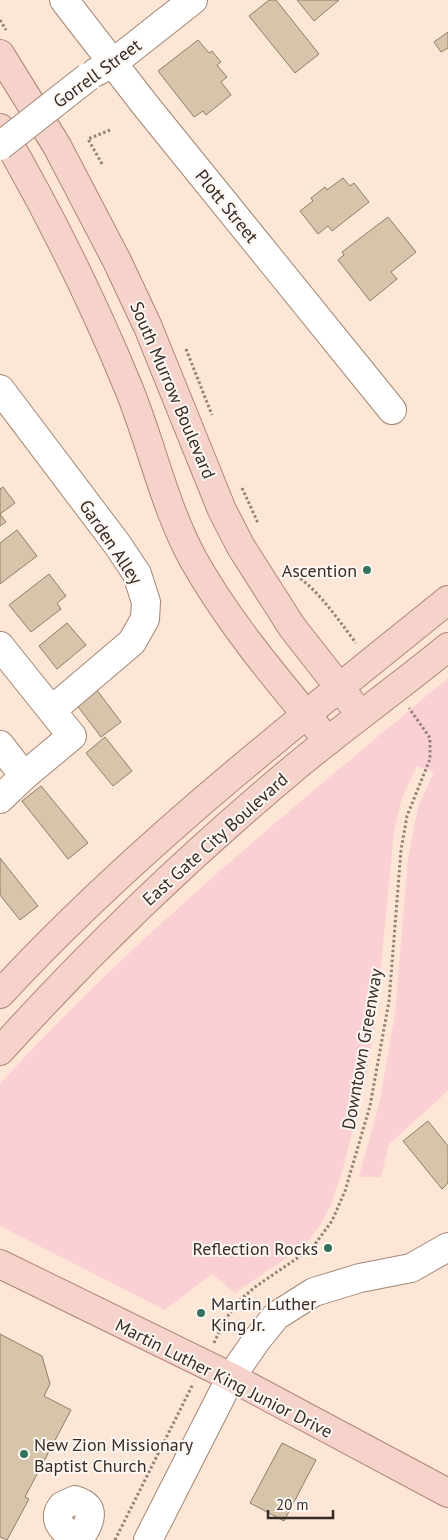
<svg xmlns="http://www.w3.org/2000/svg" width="448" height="1540" viewBox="0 0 448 1540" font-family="'PT Sans',sans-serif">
<rect width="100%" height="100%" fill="#fde6d6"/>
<path fill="#fbd0d5" d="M 448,678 L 448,1091 L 389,1144 L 381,1177 L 359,1177 L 380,1100 L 395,1013 L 408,858 L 418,807 L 434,772 L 417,766 L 402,798 L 394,832 L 376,1016 L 366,1078 L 343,1168 L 331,1205 L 319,1227 L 304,1246 L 235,1293 L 212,1274 L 165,1310 L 0,1226 L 0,1084 C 136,934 293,808 448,678 Z"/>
<g fill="#d6c5aa" stroke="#8e7e65">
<polygon points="269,0 276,0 319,54 295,73 249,16"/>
<polygon points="297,0 339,0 314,21"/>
<polygon points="448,32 448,48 441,52 434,42"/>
<polygon points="198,40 209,53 212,51 221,62 217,65 227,77 221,82 231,95 206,115 203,111 194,117 158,71"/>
<polygon points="343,178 350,186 354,183 369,202 332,231 328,226 318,234 300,211 313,201 311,198 325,187 327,190"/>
<polygon points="388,217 416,252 391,272 397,279 370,301 338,260 344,255 342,252"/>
<polygon points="3,487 15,503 0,514 6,522 0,526 0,489"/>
<polygon points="17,530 37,556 0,584 0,543"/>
<polygon points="49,574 66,596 57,603 61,609 31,632 9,605"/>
<polygon points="67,623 86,645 57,669 39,646"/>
<polygon points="96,689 121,722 101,737 76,704"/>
<polygon points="105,737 132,771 113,786 86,753"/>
<polygon points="41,786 88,843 68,859 22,801"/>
<polygon points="0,858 38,906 20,920 0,895"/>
<polygon points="428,1121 448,1146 448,1183 442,1189 403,1141"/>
<polygon points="0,1334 42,1356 50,1384 44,1396 71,1410 25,1497 29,1499 7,1540 0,1537"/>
<polygon points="282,1443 316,1460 284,1521 250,1503"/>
</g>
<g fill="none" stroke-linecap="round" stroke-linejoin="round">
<g stroke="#a18775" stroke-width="30">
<g id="minor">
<polyline points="64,0 146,106 392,410"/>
<polyline points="96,72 113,63 193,0"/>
<polyline points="0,389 117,544 137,574 146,602 145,619 132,642 52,710"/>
<polyline points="0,646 72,736 24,776 0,745"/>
<polyline points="0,799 24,776"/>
<path d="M 75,1540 C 64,1530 51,1521 62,1506 L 75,1500 C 100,1508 88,1524 79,1540"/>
<polyline points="148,1540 231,1377 256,1341 276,1316 314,1292 360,1278 411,1268 448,1247"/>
</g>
</g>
<g stroke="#af8579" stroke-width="30">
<g id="major">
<polyline points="0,54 57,146 117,261 148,327 222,510 241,547 292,627 361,715"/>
<path d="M 0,128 C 49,212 92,299 129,389 C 152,446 164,505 193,559 C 230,625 280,683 328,741"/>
<path d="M 0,994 C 135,848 293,725 448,600"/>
<path d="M 0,1051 C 91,950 189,856 293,769 C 343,727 397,689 448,647"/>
<polyline points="0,1264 231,1377 448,1493"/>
</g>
</g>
<g stroke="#938277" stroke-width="3" stroke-dasharray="2.5 2.5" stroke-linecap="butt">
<polyline points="0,20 6,30"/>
<polyline points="102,164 88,139 110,130"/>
<polyline points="186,349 212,415"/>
<polyline points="242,488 258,523"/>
<path d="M 284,567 C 317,587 333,613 356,643"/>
<polyline points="214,1343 224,1321 240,1300 255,1287 312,1248 332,1221 345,1191 370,1106 389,1001 401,850 407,816 430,759 430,738 409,708"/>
<polyline points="115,1540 193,1384"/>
</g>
<use href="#minor" stroke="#fff" stroke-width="28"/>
<use href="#major" stroke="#f5d3ca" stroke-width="28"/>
<g stroke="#a18775" stroke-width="30" stroke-linecap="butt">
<polyline id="minor-bridge" points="0,146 88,77"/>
</g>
<use href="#minor-bridge" stroke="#fff" stroke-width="28"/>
</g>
<g fill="#34725f" stroke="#fdf7f3" stroke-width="2">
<circle cx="367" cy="570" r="5"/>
<circle cx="328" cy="1248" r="5"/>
<circle cx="201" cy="1313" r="5"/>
<circle cx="24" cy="1454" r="5"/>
</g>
<g text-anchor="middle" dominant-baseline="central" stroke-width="4" stroke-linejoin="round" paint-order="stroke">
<g font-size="18" fill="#372c25" stroke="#fdf7f3">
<text transform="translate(97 73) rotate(-36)">Gorrell Street</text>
<text transform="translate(227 206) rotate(51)">Plott Street</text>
<text transform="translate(173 390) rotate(67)">South Murrow Boulevard</text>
<text transform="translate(111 542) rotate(56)">Garden Alley</text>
<text transform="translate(215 839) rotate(-42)">East Gate City Boulevard</text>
<text transform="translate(362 1049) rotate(-80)">Downtown Greenway</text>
<text transform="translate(224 1378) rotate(27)">Martin Luther King Junior Drive</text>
</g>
<g font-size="18" fill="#372c25" stroke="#fdf7f3" text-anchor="end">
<text x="357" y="570">Ascention</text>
<text x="318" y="1248">Reflection Rocks</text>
<text x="211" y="1303" text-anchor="start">Martin Luther<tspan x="211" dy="21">King Jr.</tspan></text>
<text x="34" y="1444" text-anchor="start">New Zion Missionary<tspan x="34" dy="21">Baptist Church</tspan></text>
</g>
</g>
<path d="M268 1510v8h65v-8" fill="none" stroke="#372c25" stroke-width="2.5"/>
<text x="276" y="1510" font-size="15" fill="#372c25" stroke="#fdf7f3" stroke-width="4" paint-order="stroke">20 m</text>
</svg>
